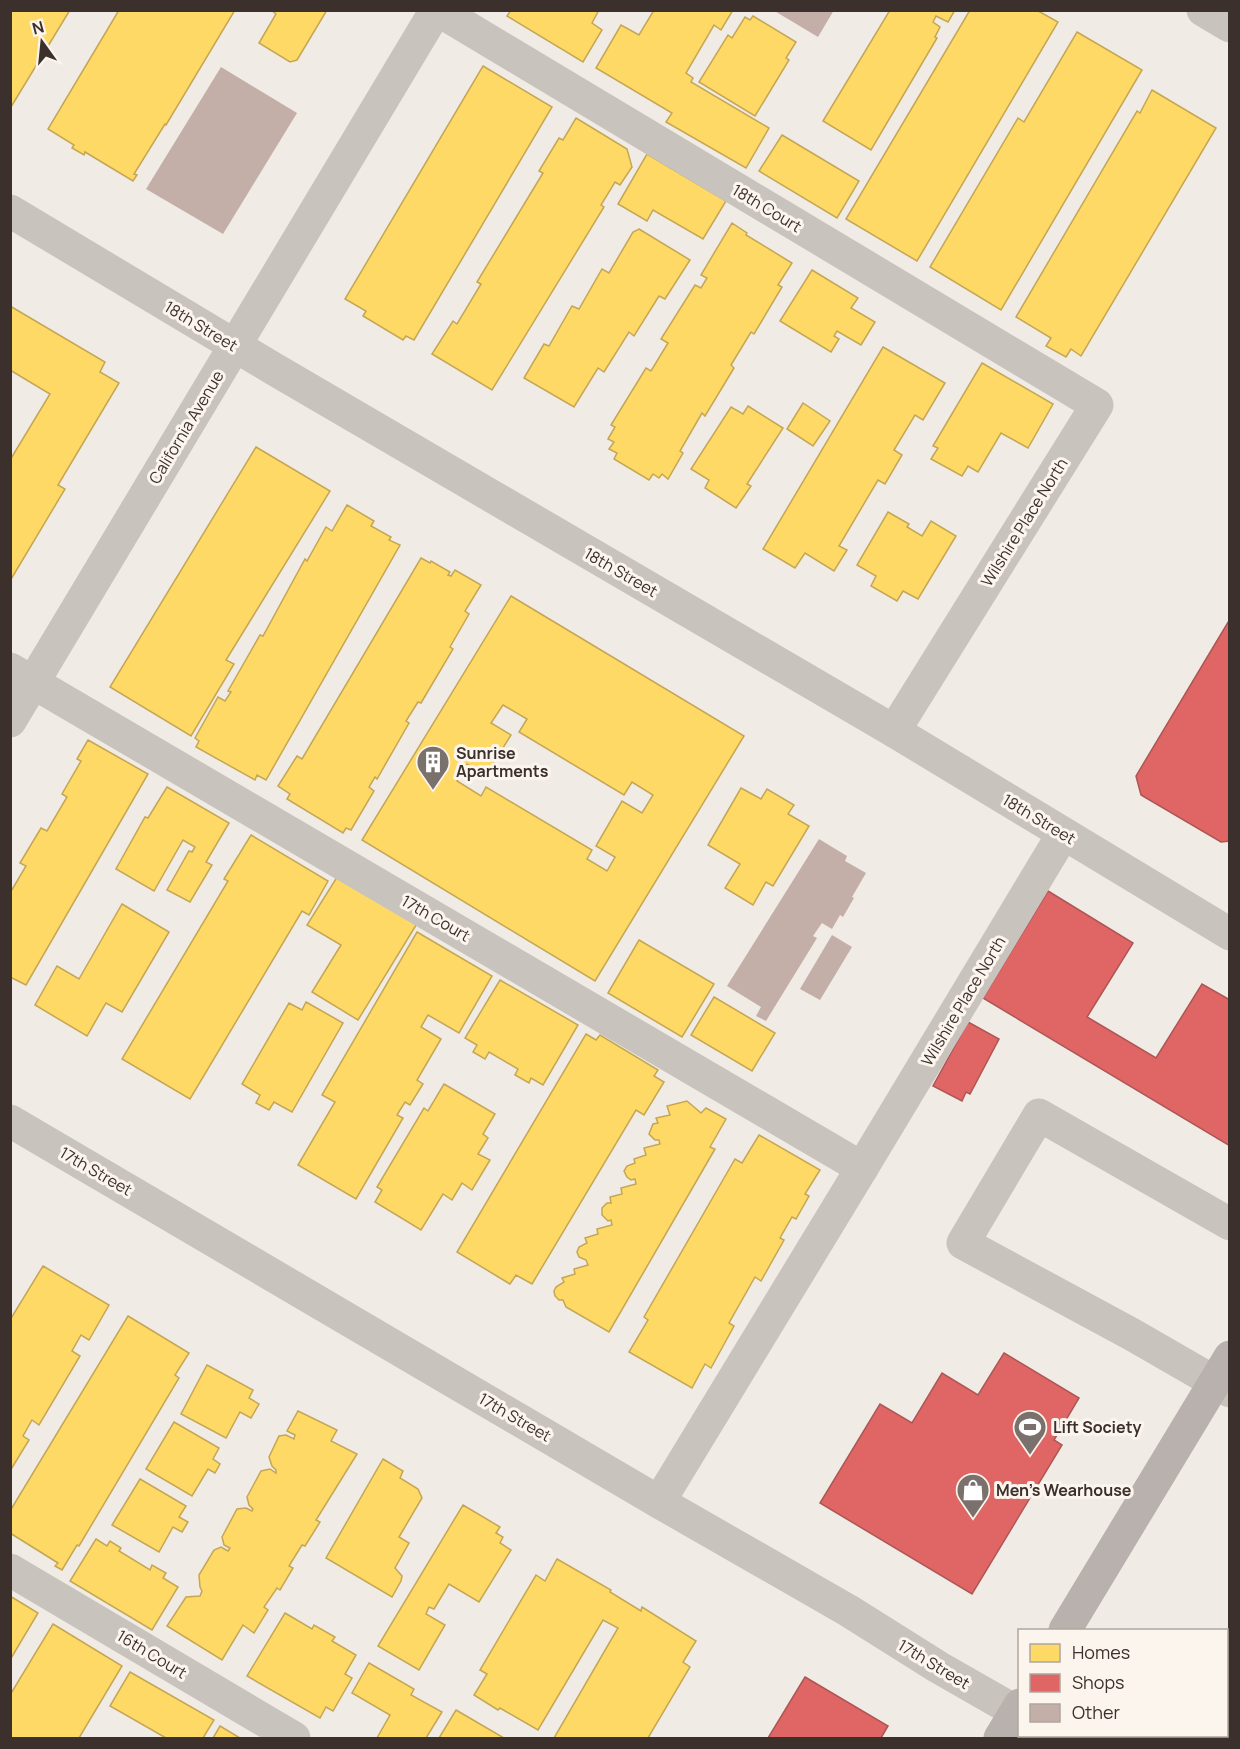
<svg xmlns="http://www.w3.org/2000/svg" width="1240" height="1749" viewBox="0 0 1240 1749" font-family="Manrope,sans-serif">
<rect width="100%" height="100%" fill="#f0ebe5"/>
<g fill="#ffd966" stroke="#c4a654" stroke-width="1.5" fill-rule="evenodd">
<polygon points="10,10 70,10 11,107 10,106"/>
<polygon points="119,10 235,10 166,125 165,124 134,174 137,175 133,181 85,152 84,155 72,148 74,145 48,129"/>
<polygon points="271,10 327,10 297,60 290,62 259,43 276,14"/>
<polygon points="511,10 599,10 592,23 602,30 583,62 507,16"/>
<polygon points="654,10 733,10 721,30 714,25 686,73 693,78 691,82 769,128 746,168 666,122 672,113 596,68 621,25 639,35"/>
<polygon points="890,10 955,10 948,22 936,16 933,22 940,27 935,37 937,38 871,150 823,121"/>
<polygon points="970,10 1042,10 1040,12 1058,22 917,261 846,219"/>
<polygon points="753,16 796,42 786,58 789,60 755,116 699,82 728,35 732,38 745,17 750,20"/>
<polygon points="1077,32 1142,70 1001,310 930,267 1018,118 1024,122"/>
<polygon points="483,66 552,107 414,340 406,336 403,340 363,316 366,311 345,299"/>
<polygon points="1152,90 1216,128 1081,356 1071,349 1066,357 1046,346 1051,338 1016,317 1137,111 1140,113"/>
<polygon points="576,118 627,149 632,167 620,185 615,182 601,205 604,207 492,390 432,354 453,321 457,324 481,284 477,282 543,173 539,171 559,138 563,140"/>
<polygon points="782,135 859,181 837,218 759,171"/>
<polygon points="647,154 726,201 703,239 653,210 647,221 618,204"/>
<polygon points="732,223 747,233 746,235 792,263 778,285 782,287 754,334 751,332 731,365 734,368 705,416 702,413 680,451 683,453 668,479 662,474 659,478 653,474 649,480 614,459 617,453 609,449 614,442 608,439 615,427 611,425 646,368 651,371 668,343 661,339 695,285 701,288 707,278 701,275"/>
<polygon points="639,229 690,260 665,299 659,296 634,336 629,332 604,372 598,368 574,407 524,378 544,344 549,346 572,306 579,309 602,269 609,273 633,232"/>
<polygon points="812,270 858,298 851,308 875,322 861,345 837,331 834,336 839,339 831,352 780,321"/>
<polygon points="10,306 105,362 100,372 119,383 58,485 65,489 10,581 10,460 50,394 10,370"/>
<polygon points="883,347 945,383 923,420 915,415 894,450 902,455 885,484 878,480 839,546 847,550 834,571 805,553 795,568 763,549"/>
<polygon points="982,363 1053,404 1028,448 1001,433 978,472 968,466 962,476 931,459 938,448 933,446"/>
<polygon points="803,403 830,421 813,446 787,429"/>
<polygon points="748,406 783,428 747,484 751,486 736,508 705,488 709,480 691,469 731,407 743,414"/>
<polygon points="256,447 330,491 226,660 234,664 191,736 110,687"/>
<polygon points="347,505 374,521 371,526 391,537 389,540 400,545 266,780 257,775 255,780 196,747 199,741 195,738 218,697 225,701 231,692 228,691 260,635 263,636 305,559 307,561 326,527 332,531"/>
<polygon points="888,512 909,524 907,527 922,536 931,521 956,536 918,599 903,591 897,601 871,586 876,576 857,565"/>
<polygon points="421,558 430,563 431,561 450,572 448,575 451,576 455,570 481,585 465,611 469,614 450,647 453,649 421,703 418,702 406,721 409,723 377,779 375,777 369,787 374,791 351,830 346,828 343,833 287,799 290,794 278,786 297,756 302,759"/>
<path d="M 511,596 L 744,736 L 595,981 L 362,840 ZM 503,705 L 527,719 L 519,732 L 624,795 L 632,782 L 653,795 L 642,813 L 622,801 L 596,846 L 615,857 L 607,871 L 587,859 L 592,850 L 486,787 L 481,796 L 457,781 L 467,764 L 486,775 L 511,735 L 491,723 Z"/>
<polygon points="88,740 148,774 26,985 10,977 10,893 26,866 20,863 41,828 47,831 67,797 62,794 81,761 77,759"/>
<polygon points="167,787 229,823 206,862 212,865 190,902 167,890 189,851 192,852 195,847 183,840 154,891 116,869 145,817 148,818"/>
<polygon points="741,788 761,799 767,789 794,805 788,814 809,826 773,886 766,882 753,905 725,888 740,864 708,845"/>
<polygon points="251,835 328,881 309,915 302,911 190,1099 122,1059 228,881 224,879"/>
<polygon points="339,874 418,922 358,1020 312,992 341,945 307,925"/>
<polygon points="122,904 169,932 122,1012 106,1003 87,1036 35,1005 57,966 79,979"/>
<polygon points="417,932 492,976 459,1033 428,1015 421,1027 441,1039 417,1080 423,1084 410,1105 405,1102 397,1115 403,1118 356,1199 298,1165 335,1102 322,1095"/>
<polygon points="639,940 714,984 682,1037 608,993"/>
<polygon points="500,980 578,1025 543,1085 531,1078 529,1083 515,1075 518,1069 489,1052 485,1059 473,1052 477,1045 465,1038"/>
<polygon points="714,997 775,1033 752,1071 691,1035"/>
<polygon points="306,1002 343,1023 292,1112 274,1102 269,1110 256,1103 260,1095 242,1084 289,1003 302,1010"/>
<polygon points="586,1034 596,1040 600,1035 658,1070 654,1076 664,1082 644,1115 636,1110 532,1284 516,1275 510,1284 457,1252"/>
<polygon points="444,1084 495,1114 483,1134 488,1138 478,1154 490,1160 472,1190 462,1183 452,1200 443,1194 421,1230 375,1202 382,1190 377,1187 424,1108 428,1111"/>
<polygon points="687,1101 701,1113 706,1108 726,1119 710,1147 715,1149 609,1332 566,1307 563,1300 559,1300 555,1296 554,1291 556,1287 564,1282 562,1278 575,1274 574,1269 588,1265 586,1260 579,1257 577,1252 579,1247 587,1243 585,1238 598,1234 597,1229 612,1225 611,1220 608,1221 602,1215 602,1208 607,1203 611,1203 610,1197 622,1194 621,1188 636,1184 635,1179 631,1180 627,1177 624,1171 627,1166 635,1163 634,1159 646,1155 644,1148 660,1144 659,1140 655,1140 649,1134 653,1124 658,1123 656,1118 670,1115 667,1106"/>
<polygon points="759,1135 820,1170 805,1194 809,1196 796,1219 792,1217 780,1238 784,1240 761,1281 755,1277 729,1323 734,1326 711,1368 705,1364 692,1388 629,1352 648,1320 644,1317 735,1159 742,1163"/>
<polygon points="43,1266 109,1305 89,1340 81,1335 72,1351 80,1356 39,1425 32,1420 23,1436 29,1440 10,1471 10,1320"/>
<polygon points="128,1316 189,1353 175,1375 179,1378 79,1546 77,1545 62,1570 55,1566 58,1563 10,1533 10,1511"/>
<polygon points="207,1365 253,1390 249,1398 259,1404 251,1418 240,1412 226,1438 181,1414"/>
<polygon points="298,1411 337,1430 331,1441 357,1454 316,1520 320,1522 305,1546 302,1545 289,1566 293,1568 280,1590 277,1588 264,1607 268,1610 254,1633 243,1625 222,1660 167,1626 186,1597 200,1596 202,1591 200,1587 199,1575 214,1550 221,1547 228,1551 230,1548 224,1545 222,1537 237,1509 246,1508 252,1511 253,1509 249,1505 247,1497 261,1471 270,1469 276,1473 276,1470 272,1466 269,1457 279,1436 286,1435 294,1439 295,1435 287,1431"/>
<polygon points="174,1422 219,1448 213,1459 220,1464 215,1473 208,1469 192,1496 146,1469"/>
<polygon points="383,1459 403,1471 400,1478 418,1489 422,1498 399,1537 409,1543 395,1568 402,1576 401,1581 392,1597 326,1558"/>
<polygon points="140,1479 186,1506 179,1517 188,1522 182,1532 173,1527 159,1552 112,1525"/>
<polygon points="463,1505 500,1527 496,1533 503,1537 500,1543 511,1550 479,1602 449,1584 434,1609 429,1607 426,1614 445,1625 419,1670 378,1646"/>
<polygon points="96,1539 107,1546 110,1541 121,1548 119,1551 150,1570 152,1565 166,1573 163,1578 178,1587 152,1630 70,1581"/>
<polygon points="557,1559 611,1590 610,1592 641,1611 642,1607 696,1641 683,1662 690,1667 648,1738 554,1738 618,1628 603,1620 538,1730 500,1708 498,1710 474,1695 487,1674 480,1670 536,1575 545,1581"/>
<polygon points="10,1596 38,1613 10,1660"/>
<polygon points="285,1613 312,1629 314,1625 335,1637 332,1641 356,1655 345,1674 352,1678 333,1711 326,1707 320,1718 247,1676"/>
<polygon points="53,1624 122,1666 79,1738 10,1738 10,1695"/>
<polygon points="369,1663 414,1689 411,1695 442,1712 426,1738 377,1738 390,1715 352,1693"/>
<polygon points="130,1672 214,1720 203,1738 166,1738 110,1706"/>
<polygon points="456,1710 504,1738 439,1738"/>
<polygon points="220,1726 240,1738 213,1738"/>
</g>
<g fill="#e06666" stroke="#ae5654" stroke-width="1.5">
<polygon points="1230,619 1230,841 1221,842 1141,795 1136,776"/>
<polygon points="1048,891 1133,943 1087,1017 1156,1058 1202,984 1230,1000 1230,1146 983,998"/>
<polygon points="968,1022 999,1039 970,1094 966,1092 962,1101 933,1086"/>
<polygon points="1004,1353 1079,1398 1054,1440 1062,1445 972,1594 820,1503 880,1404 912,1423 942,1373 978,1395"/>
<polygon points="805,1677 888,1726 881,1738 768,1738"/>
</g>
<g fill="#c3afa7">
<polygon points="773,10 834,10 818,37"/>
<polygon points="221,67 297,113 223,234 146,189"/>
<polygon points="819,839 847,856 845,861 866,873 852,897 854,898 843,917 840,915 832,929 822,923 813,936 817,938 766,1021 756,1016 761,1007 727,986"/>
<polygon points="832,935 852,947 820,1000 800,989"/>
</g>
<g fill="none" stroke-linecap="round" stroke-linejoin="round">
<g stroke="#c9c3be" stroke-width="33">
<polyline points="438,10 1097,405 894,731"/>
<polyline points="1203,10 1230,26"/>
<polyline points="10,211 274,369 894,731 1230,934"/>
<polyline points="10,669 862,1168"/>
<polyline points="10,721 436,10"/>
<polyline points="10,1121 659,1502 849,1611 938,1667 1020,1714"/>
<polyline points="1230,1224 1039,1115 963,1243 1133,1335 1230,1391"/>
<polyline points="659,1502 862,1168 1063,834"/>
<polyline points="10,1570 294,1738"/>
<polyline points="1055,1736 1060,1738"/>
</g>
<g stroke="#b8b1ad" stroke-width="33">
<polyline points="1065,1630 1230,1357"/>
<polyline points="1000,1738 1020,1705"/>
</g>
</g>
<defs>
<g id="building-pin" transform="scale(1.725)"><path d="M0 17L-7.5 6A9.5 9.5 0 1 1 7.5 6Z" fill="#7a716c" stroke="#fbf5ee"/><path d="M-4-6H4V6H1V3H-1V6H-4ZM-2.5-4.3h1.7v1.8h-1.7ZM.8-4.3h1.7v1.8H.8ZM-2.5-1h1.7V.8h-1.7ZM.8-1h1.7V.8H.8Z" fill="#fff"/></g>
<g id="stadium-pin" transform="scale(1.725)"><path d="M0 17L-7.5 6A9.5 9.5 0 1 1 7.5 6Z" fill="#7a716c" stroke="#fbf5ee"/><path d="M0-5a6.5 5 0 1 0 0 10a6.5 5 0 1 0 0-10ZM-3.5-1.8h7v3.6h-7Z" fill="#fff"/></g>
<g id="shop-pin" transform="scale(1.725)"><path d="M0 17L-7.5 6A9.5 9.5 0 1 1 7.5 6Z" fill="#7a716c" stroke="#fbf5ee"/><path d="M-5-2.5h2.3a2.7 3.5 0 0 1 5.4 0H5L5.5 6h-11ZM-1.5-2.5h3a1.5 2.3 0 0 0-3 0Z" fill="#fff"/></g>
</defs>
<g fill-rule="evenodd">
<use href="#building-pin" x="433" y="762"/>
<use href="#stadium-pin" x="1030" y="1427"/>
<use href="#shop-pin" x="973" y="1490"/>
</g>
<g text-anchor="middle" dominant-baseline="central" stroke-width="6" stroke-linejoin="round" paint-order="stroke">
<g font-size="16" fill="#3b302b" stroke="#fbf5ee">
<text transform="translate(767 208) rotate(31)">18th Court</text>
<text transform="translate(201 326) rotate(31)">18th Street</text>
<text transform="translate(186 427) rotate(-59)">California Avenue</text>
<text transform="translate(1024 522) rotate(-58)">Wilshire Place North</text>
<text transform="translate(621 572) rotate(30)">18th Street</text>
<text transform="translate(1039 819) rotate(31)">18th Street</text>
<text transform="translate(436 918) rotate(30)">17th Court</text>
<text transform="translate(963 1001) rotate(-59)">Wilshire Place North</text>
<text transform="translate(96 1171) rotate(30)">17th Street</text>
<text transform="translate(515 1417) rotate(30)">17th Street</text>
<text transform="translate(152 1654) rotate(31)">16th Court</text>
<text transform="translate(934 1664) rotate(31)">17th Street</text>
</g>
<g font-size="16" font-weight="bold" fill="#3b302b" stroke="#fbf5ee" text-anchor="start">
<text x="456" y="753">Sunrise<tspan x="456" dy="18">Apartments</tspan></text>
<text x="1053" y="1427">Lift Society</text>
<text x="996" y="1490">Men's Wearhouse</text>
</g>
</g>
<rect width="1240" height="1749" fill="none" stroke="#3b302b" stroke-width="24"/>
<rect x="1018" y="1629" width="210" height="108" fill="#fbf5ee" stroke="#aea6a0" stroke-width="1.5"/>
<rect x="1030" y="1644" width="30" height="18" fill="#ffd966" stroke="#aea6a0" stroke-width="1.5"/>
<text x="1072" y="1659" font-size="18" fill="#3b302b">Homes</text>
<rect x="1030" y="1674" width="30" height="18" fill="#e06666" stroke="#aea6a0" stroke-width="1.5"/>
<text x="1072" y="1689" font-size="18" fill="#3b302b">Shops</text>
<rect x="1030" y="1704" width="30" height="18" fill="#c3afa7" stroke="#aea6a0" stroke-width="1.5"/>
<text x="1072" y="1719" font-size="18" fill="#3b302b">Other</text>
<g transform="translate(42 42) rotate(345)" stroke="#fbf5ee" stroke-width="4.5" paint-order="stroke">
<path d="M0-4.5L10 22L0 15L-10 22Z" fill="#3b302b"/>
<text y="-9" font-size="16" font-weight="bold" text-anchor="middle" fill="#3b302b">N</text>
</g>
</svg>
